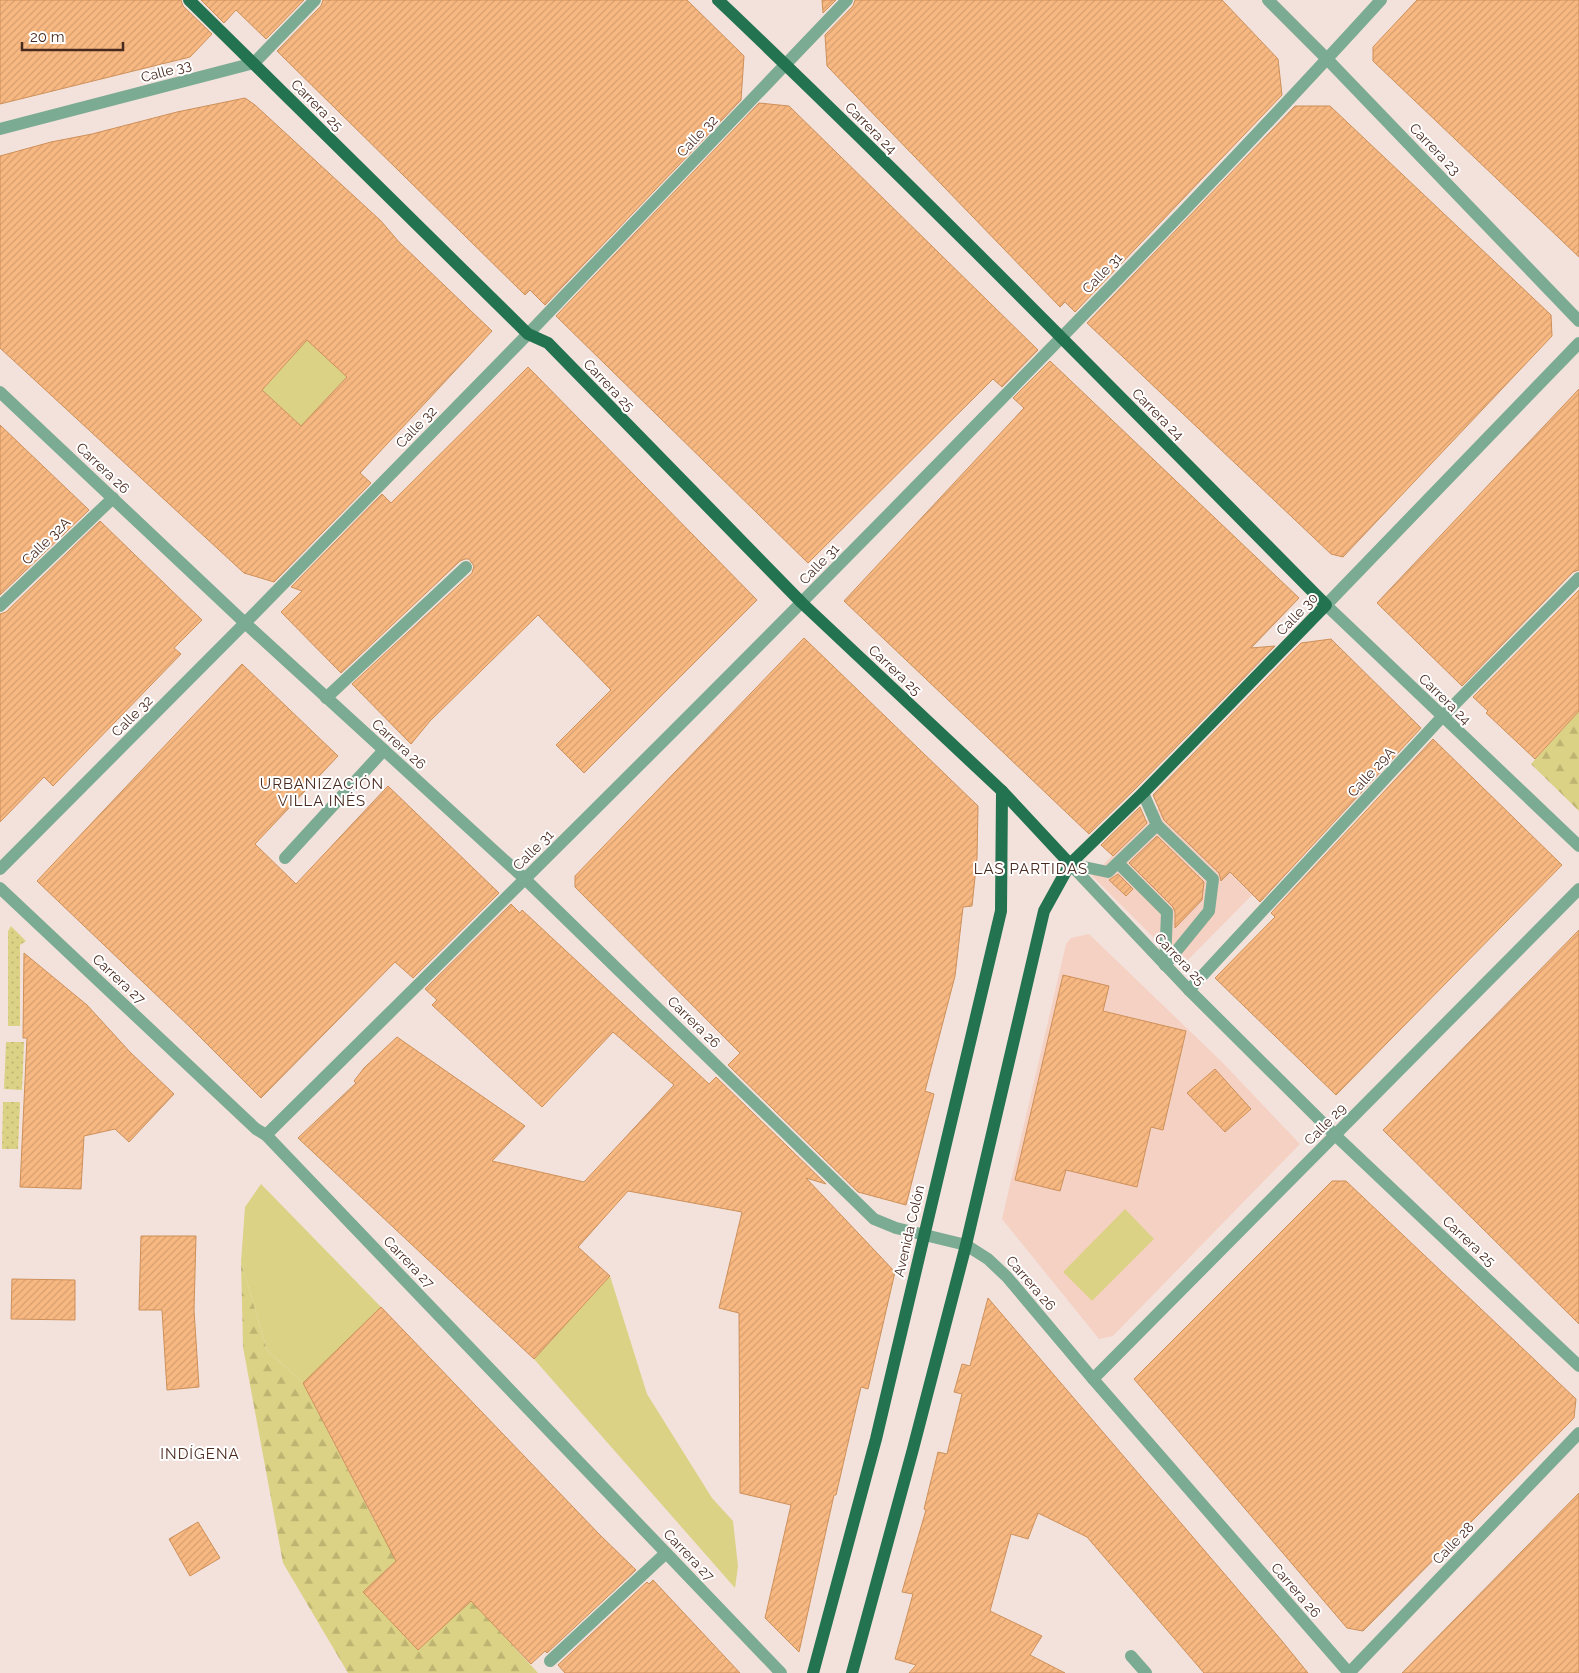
<svg xmlns="http://www.w3.org/2000/svg" width="1579" height="1673" viewBox="0 0 1579 1673" font-family="Raleway,sans-serif">
<defs>
<pattern id="forest-firs" width="22" height="20" patternUnits="userSpaceOnUse" patternTransform="scale(1.25)"><rect width="22" height="20" fill="#dcd285"/><path d="M5 1l3.5 6h-7zM16 11l3.5 6h-7z" fill="#beb472"/></pattern>
<pattern id="garden-dots" width="8" height="8" patternUnits="userSpaceOnUse" patternTransform="scale(1.25)"><rect width="8" height="8" fill="#dcd285"/><path d="M2 2h.1M6 6h.1" fill="none" stroke="#beb472" stroke-width="1.8" stroke-linecap="round"/></pattern>
<pattern id="building-hatch" width="6" height="6" patternUnits="userSpaceOnUse" patternTransform="scale(1.25)"><rect width="6" height="6" fill="#f8b881"/><path d="M-1 1l2-2M0 6l6-6M5 7l2-2" fill="none" stroke="#d69e6f"/></pattern>
</defs>
<rect width="100%" height="100%" fill="#f3e2dc"/>
<g fill="#f5d1c4">
<polygon points="1162,805 1252,895 1182,966 1092,876"/>
<polygon points="1089,934 1222,1062 1300,1144 1113,1336 1099,1339 1002,1219 1066,944 1071,938"/>
</g>
<g fill="#dcd285">
<polygon points="307,340 347,377 301,426 262,390"/>
<polygon points="261,1184 381,1307 303,1383 267,1350 241,1262 245,1207"/>
<polygon points="1125,1209 1154,1239 1092,1301 1063,1272"/>
<polygon points="610,1276 647,1394 712,1498 733,1521 738,1566 735,1588 534,1359"/>
</g>
<g fill="url(#forest-firs)">
<polygon points="1579,711 1579,811 1531,764"/>
<polygon points="241,1262 267,1350 303,1383 376,1524 403,1554 364,1592 418,1650 471,1600 538,1673 348,1673 283,1563 243,1347"/>
</g>
<g fill="url(#garden-dots)">
<polygon points="11,926 26,941 20,945 20,1026 8,1026 8,931"/>
<polygon points="6,1042 24,1042 22,1090 4,1089"/>
<polygon points="3,1102 20,1102 18,1149 2,1149"/>
</g>
<g fill="url(#building-hatch)" stroke="#cd905a" fill-rule="evenodd">
<polygon points="0,0 181,0 183,6 212,34 190,57 0,104"/>
<polygon points="201,0 304,0 266,39 236,10 224,23"/>
<polygon points="323,0 687,0 744,56 741,100 545,305 530,290 525,295 277,51 321,6"/>
<polygon points="822,0 836,0 823,13"/>
<polygon points="855,0 1222,0 1278,59 1282,95 1075,312 1065,302 1060,307 827,66 825,35 853,6"/>
<polygon points="1417,0 1579,0 1579,257 1373,61 1373,47"/>
<path d="M 245,98 L 255,105 L 381,221 L 399,242 L 492,331 L 360,473 L 371,483 L 274,582 L 244,573 L 0,348 L 0,156 L 51,142 L 92,134 L 177,112 ZM 307,340 L 347,377 L 301,426 L 262,390 Z"/>
<polygon points="759,103 789,106 1038,350 1002,387 993,379 808,563 556,316"/>
<polygon points="1295,106 1330,106 1551,315 1552,336 1343,557 1331,554 1087,323"/>
<polygon points="1050,361 1299,598 1251,648 1275,646 1137,787 1089,834 844,601 1024,408 1013,398"/>
<polygon points="528,367 757,600 584,773 556,745 611,690 538,615 430,721 411,744 352,684 472,573 474,566 469,559 465,559 460,561 341,673 281,612 302,591 291,587 382,494 391,503"/>
<polygon points="1579,389 1579,570 1573,572 1462,686 1377,603"/>
<polygon points="0,425 89,510 0,595"/>
<polygon points="100,521 202,620 174,648 181,654 53,786 44,777 0,822 0,614 6,612"/>
<polygon points="1579,590 1579,711 1535,759 1486,713 1488,711 1473,697"/>
<polygon points="804,638 978,806 977,858 972,906 963,907 955,976 925,1091 934,1094 906,1205 858,1192 728,1065 740,1053 575,887 575,876"/>
<polygon points="1331,639 1421,728 1260,902 1230,872 1221,881 1219,873 1164,820 1153,795 1301,643"/>
<polygon points="242,664 338,756 255,844 296,884 388,786 499,893 413,978 395,962 261,1098 190,1027 37,881"/>
<polygon points="1433,739 1562,865 1336,1095 1215,978 1275,917 1271,913"/>
<polygon points="1140,807 1147,823 1113,856 1101,845"/>
<polygon points="1157,836 1204,882 1202,900 1175,928 1175,912 1173,907 1129,863"/>
<polygon points="1118,874 1133,889 1126,896 1109,880"/>
<polygon points="511,904 520,913 522,910 709,1084 716,1077 826,1184 806,1178 895,1272 868,1389 861,1387 836,1495 834,1495 799,1652 765,1618 791,1505 740,1493 739,1313 719,1308 742,1212 628,1191 578,1247 610,1276 534,1359 298,1138 356,1083 354,1081 364,1068 397,1037 525,1126 492,1161 584,1182 674,1085 613,1032 542,1107 432,1005 437,1000 425,989"/>
<polygon points="1579,930 1579,1324 1383,1130"/>
<polygon points="24,953 87,1005 130,1052 174,1094 129,1142 115,1129 84,1136 81,1189 20,1187 27,1038 23,1038"/>
<polygon points="1063,975 1109,986 1103,1011 1186,1031 1163,1130 1151,1127 1137,1187 1066,1170 1060,1191 1015,1180"/>
<polygon points="1215,1069 1251,1109 1225,1132 1187,1093"/>
<polygon points="1332,1181 1346,1181 1576,1399 1574,1418 1363,1631 1347,1628 1134,1379"/>
<polygon points="141,1236 196,1236 194,1310 199,1387 167,1390 162,1310 139,1310"/>
<polygon points="12,1279 75,1280 75,1320 11,1319"/>
<polygon points="988,1298 1282,1641 1308,1673 1204,1673 1087,1537 1038,1513 1028,1539 1011,1534 990,1611 1042,1636 1030,1655 1065,1673 909,1673 916,1665 895,1659 913,1594 902,1592 926,1510 924,1509 938,1452 947,1454 962,1394 954,1392 962,1364 970,1366"/>
<polygon points="381,1307 599,1534 636,1570 547,1653 545,1651 531,1664 471,1601 418,1650 363,1592 396,1561 303,1383"/>
<polygon points="1579,1493 1579,1673 1402,1673 1524,1549"/>
<polygon points="198,1522 220,1558 190,1576 169,1539"/>
<polygon points="653,1580 740,1673 565,1673 558,1665 647,1582 649,1584"/>
</g>
<g fill="none" stroke-linecap="round" stroke-linejoin="round">
<g stroke="#7bab92" stroke-width="12">
<polyline points="1268,0 1327,59 1579,321"/>
<polyline points="0,129 254,63 315,0"/>
<polyline points="1579,343 1326,605 1579,846"/>
<polyline points="0,392 245,623 525,879 874,1219 896,1228 966,1245 988,1259 1007,1277 1093,1379 1349,1673"/>
<polyline points="0,606 113,498"/>
<polyline points="326,698 466,567"/>
<polyline points="1157,825 1213,879 1209,911 1165,965"/>
<polyline points="285,858 384,750"/>
<polyline points="1118,863 1167,912 1165,965"/>
<polyline points="1070,864 1189,990 1335,1135 1579,1366"/>
<polyline points="1070,864 1108,872 1157,825 1143,793"/>
<polyline points="0,869 245,623 528,334 847,0"/>
<polyline points="0,888 256,1129 266,1135 781,1673"/>
<polyline points="1189,990 1442,717 1579,578"/>
<path d="M 266,1135 C 505,899 744,663 978,423 C 1114,284 1250,144 1381,0"/>
<polyline points="1093,1379 1579,889"/>
<polyline points="1131,1656 1146,1673"/>
<polyline points="550,1661 666,1553"/>
<polyline points="1349,1673 1579,1433"/>
</g>
<g stroke="#237351" stroke-width="12">
<polyline points="189,0 528,334 548,343 802,603 1002,791 1070,864"/>
<path d="M 718,0 C 925,197 1125,402 1326,605 L 1143,793 L 1070,864 L 1044,911 L 966,1245 L 913,1449 L 852,1673"/>
<polyline points="813,1673 876,1439 1001,911 1002,791"/>
</g>
</g>
<g text-anchor="middle" dominant-baseline="central" stroke-width="4" stroke-linejoin="round" paint-order="stroke">
<g font-size="14" fill="#492a1e" stroke="#fff">
<text transform="translate(166 71) rotate(-15)">Calle 33</text>
<text transform="translate(317 105) rotate(45)">Carrera 25</text>
<text transform="translate(871 128) rotate(45)">Carrera 24</text>
<text transform="translate(697 136) rotate(-46)">Calle 32</text>
<text transform="translate(1435 149) rotate(46)">Carrera 23</text>
<text transform="translate(1102 273) rotate(-46)">Calle 31</text>
<text transform="translate(609 385) rotate(46)">Carrera 25</text>
<text transform="translate(1158 414) rotate(45)">Carrera 24</text>
<text transform="translate(416 427) rotate(-46)">Calle 32</text>
<text transform="translate(103 468) rotate(43)">Carrera 26</text>
<text transform="translate(46 541) rotate(-44)">Calle 32A</text>
<text transform="translate(819 564) rotate(-46)">Calle 31</text>
<text transform="translate(1297 614) rotate(-46)">Calle 30</text>
<text transform="translate(895 670) rotate(43)">Carrera 25</text>
<text transform="translate(1445 699) rotate(44)">Carrera 24</text>
<text transform="translate(132 716) rotate(-45)">Calle 32</text>
<text transform="translate(399 744) rotate(42)">Carrera 26</text>
<text transform="translate(1371 772) rotate(-47)">Calle 29A</text>
<text transform="translate(533 850) rotate(-45)">Calle 31</text>
<text transform="translate(1180 959) rotate(46)">Carrera 25</text>
<text transform="translate(119 979) rotate(43)">Carrera 27</text>
<text transform="translate(694 1022) rotate(44)">Carrera 26</text>
<text transform="translate(1325 1124) rotate(-45)">Calle 29</text>
<text transform="translate(909 1231) rotate(-77)">Avenida Colón</text>
<text transform="translate(1469 1241) rotate(43)">Carrera 25</text>
<text transform="translate(409 1262) rotate(46)">Carrera 27</text>
<text transform="translate(1031 1283) rotate(49)">Carrera 26</text>
<text transform="translate(1453 1543) rotate(-46)">Calle 28</text>
<text transform="translate(689 1555) rotate(46)">Carrera 27</text>
<text transform="translate(1296 1590) rotate(49)">Carrera 26</text>
</g>
<g font-size="15" letter-spacing="1" fill="#492a1e" stroke="#fff">
<text x="322" y="784">URBANIZACIÓN<tspan x="322" dy="17">VILLA INÉS</tspan></text>
<text x="1031" y="869">LAS PARTIDAS</text>
<text x="200" y="1454">INDÍGENA</text>
</g>
</g>
<path d="M22 42v8h101v-8" fill="none" stroke="#492a1e" stroke-width="2.5"/>
<text x="30" y="42" font-size="15" fill="#492a1e" stroke="#ffffff" stroke-width="4" paint-order="stroke">20 m</text>
</svg>
